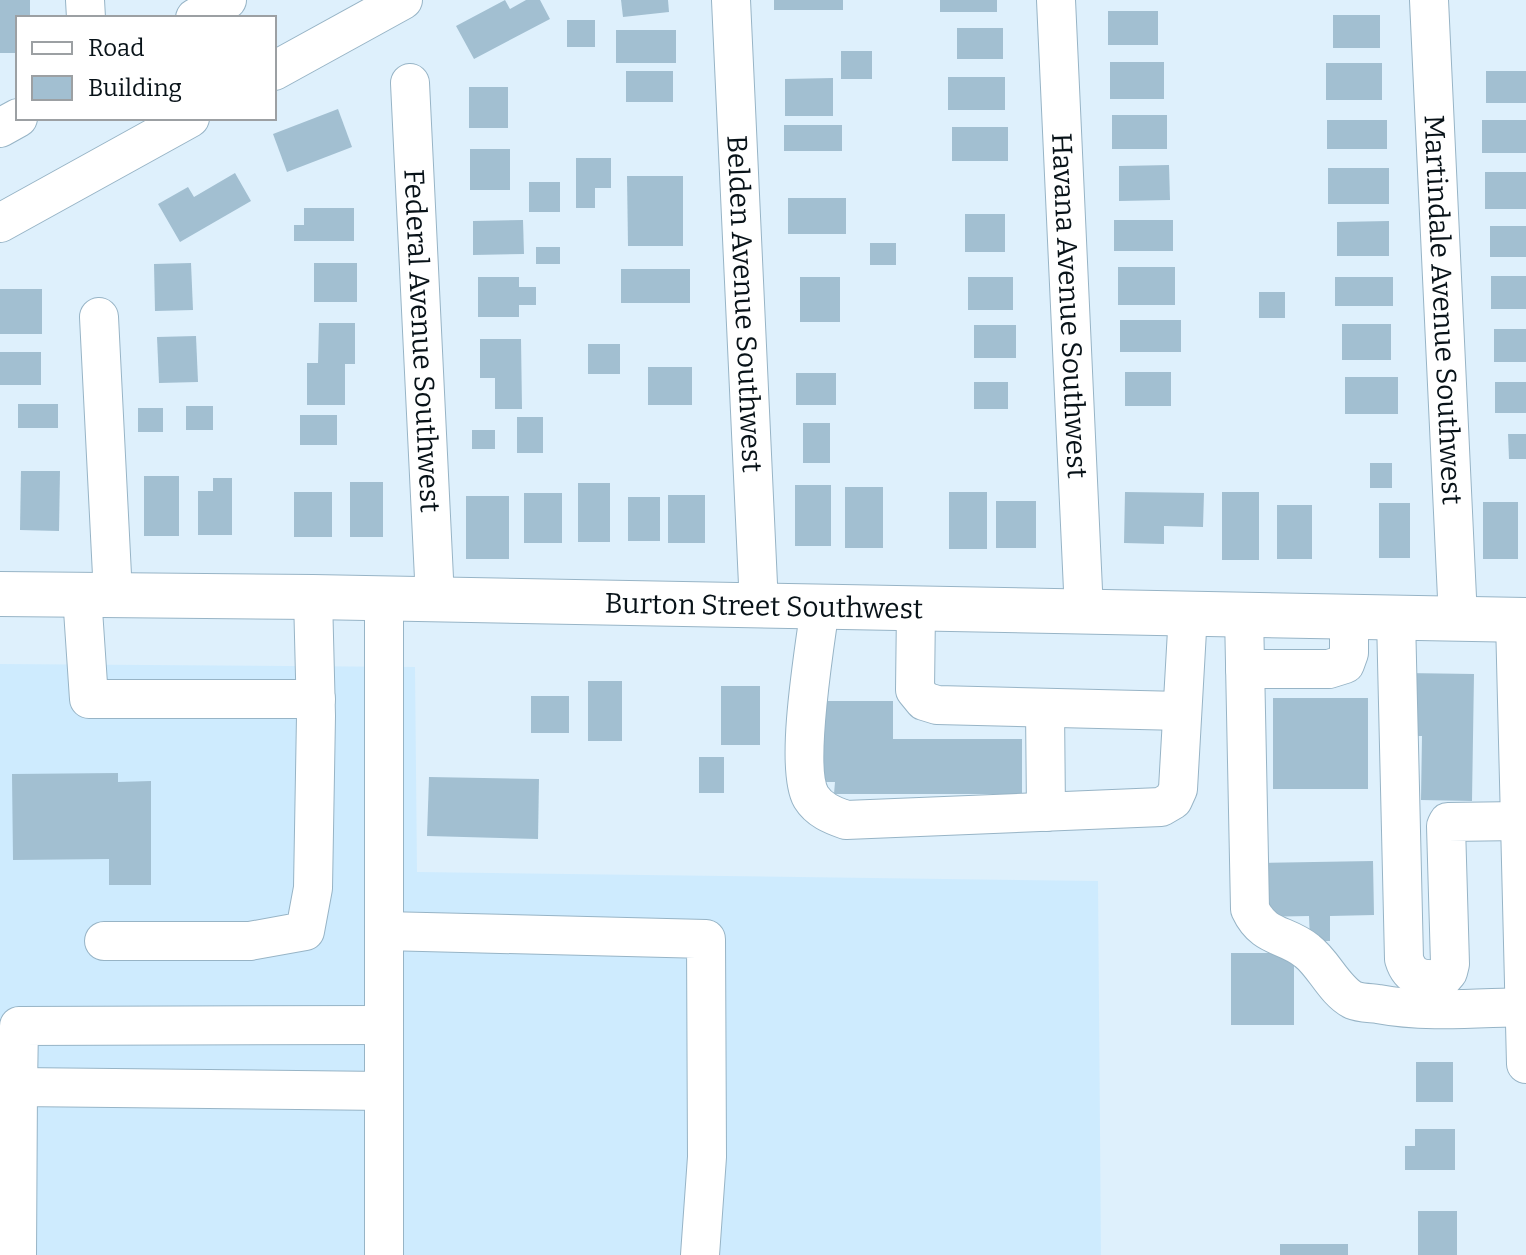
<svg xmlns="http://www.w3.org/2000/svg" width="1526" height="1255" viewBox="0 0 1526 1255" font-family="Bitter,serif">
<rect width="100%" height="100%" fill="#def0fc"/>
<polygon fill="#ceebfe" points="0,664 415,667 417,872 1098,881 1101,1255 0,1255"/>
<g fill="#a2bfd1">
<polygon points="0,0 30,0 30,18 18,18 18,53 0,53"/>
<polygon points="505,0 510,9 526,0 540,0 550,19 474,59 456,26"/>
<polygon points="621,0 668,0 669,12 623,17"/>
<rect x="774" y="0" width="69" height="10"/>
<rect x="940" y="0" width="57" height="12"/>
<rect x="1108" y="11" width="50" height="34"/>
<rect x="1333" y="15" width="47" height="33"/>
<rect x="567" y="20" width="28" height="27"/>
<rect x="957" y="28" width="46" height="31"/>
<rect x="616" y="30" width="60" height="33"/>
<rect x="841" y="51" width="31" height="28"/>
<rect x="1110" y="62" width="54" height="37"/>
<rect x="1326" y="63" width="56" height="37"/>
<rect x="626" y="71" width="47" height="31"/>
<rect x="1486" y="71" width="40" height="32"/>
<rect x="948" y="77" width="57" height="33"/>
<polygon points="833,78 833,116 785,116 785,79"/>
<rect x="469" y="87" width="39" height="41"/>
<polygon points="338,109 352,147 287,172 273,134"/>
<rect x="1112" y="115" width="55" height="34"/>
<rect x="1327" y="120" width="60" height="29"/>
<rect x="1482" y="120" width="44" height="33"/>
<rect x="784" y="125" width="58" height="26"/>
<rect x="952" y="127" width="56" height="34"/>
<rect x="470" y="149" width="40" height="41"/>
<polygon points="576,158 611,158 611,188 595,188 595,208 576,208"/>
<polygon points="1169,165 1170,200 1119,201 1119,166"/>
<rect x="1328" y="168" width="61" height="36"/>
<rect x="1485" y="172" width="41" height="37"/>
<polygon points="235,173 251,201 180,242 158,204 188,187 194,197"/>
<polygon points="627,176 683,176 683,246 628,246"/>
<rect x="529" y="182" width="31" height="30"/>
<rect x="788" y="198" width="58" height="36"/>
<polygon points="304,208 354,208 354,241 294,241 294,225 304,225"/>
<rect x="965" y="214" width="40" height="38"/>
<polygon points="523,220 524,254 473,255 473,221"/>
<rect x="1114" y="220" width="59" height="31"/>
<polygon points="1389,221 1389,256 1337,256 1337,222"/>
<rect x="1490" y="226" width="36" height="31"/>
<rect x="870" y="243" width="26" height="22"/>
<rect x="536" y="247" width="24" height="17"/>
<polygon points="191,263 193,310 155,311 154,264"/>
<rect x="314" y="263" width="43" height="39"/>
<rect x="1118" y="267" width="57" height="38"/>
<rect x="621" y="269" width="69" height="34"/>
<rect x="1491" y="276" width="35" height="33"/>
<polygon points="478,277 519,277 519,287 536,287 536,305 519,305 519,317 478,317"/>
<rect x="800" y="277" width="40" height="45"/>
<rect x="968" y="277" width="45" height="33"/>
<rect x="1335" y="277" width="58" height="29"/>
<rect x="0" y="289" width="42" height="45"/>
<rect x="1259" y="292" width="26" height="26"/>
<rect x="1120" y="320" width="61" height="32"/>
<polygon points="319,323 355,323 355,364 345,364 345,405 307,405 307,363 318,363"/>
<rect x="1342" y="324" width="49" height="36"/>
<rect x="974" y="325" width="42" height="33"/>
<rect x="1494" y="329" width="32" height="33"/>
<polygon points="196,336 198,382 159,383 157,337"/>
<polygon points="480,339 521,339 522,409 495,409 495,378 480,378"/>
<rect x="588" y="344" width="32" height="30"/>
<rect x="0" y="352" width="41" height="33"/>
<rect x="648" y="367" width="44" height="38"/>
<rect x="1125" y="372" width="46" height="34"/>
<rect x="796" y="373" width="40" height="32"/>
<rect x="1345" y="377" width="53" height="37"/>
<rect x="974" y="382" width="34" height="27"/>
<rect x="1495" y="382" width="31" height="31"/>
<rect x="18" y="404" width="40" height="24"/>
<rect x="186" y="406" width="27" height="24"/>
<rect x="138" y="408" width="25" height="24"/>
<rect x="300" y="415" width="37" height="30"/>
<rect x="517" y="417" width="26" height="36"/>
<rect x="803" y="423" width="27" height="40"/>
<rect x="472" y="430" width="23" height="19"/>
<polygon points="1508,434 1526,434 1526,459 1509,459"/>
<rect x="1370" y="463" width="22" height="25"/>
<polygon points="21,471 60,471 59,531 20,530"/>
<rect x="144" y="476" width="35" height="60"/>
<polygon points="213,478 232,478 232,535 198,535 198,491 213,491"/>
<rect x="350" y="482" width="33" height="55"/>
<rect x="578" y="483" width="32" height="59"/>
<rect x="795" y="485" width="36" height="61"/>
<rect x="845" y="487" width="38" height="61"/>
<rect x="294" y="492" width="38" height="45"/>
<rect x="949" y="492" width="38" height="57"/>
<polygon points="1125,492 1204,493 1203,527 1164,526 1164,544 1124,543"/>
<rect x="1222" y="492" width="37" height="68"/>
<rect x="524" y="493" width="38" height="50"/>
<rect x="668" y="495" width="37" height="48"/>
<rect x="466" y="496" width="43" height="63"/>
<rect x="628" y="497" width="32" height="44"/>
<rect x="996" y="501" width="40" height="47"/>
<rect x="1483" y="502" width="35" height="57"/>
<rect x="1379" y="503" width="31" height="55"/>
<rect x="1277" y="505" width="35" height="54"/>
<polygon points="1405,673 1474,674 1472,801 1421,800 1422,736 1404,736"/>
<rect x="588" y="681" width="34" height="60"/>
<rect x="721" y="686" width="39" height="59"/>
<rect x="531" y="696" width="38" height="37"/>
<rect x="1273" y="698" width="95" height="91"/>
<polygon points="810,701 893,701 893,739 1022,739 1022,794 834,794 835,782 810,782"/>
<rect x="699" y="757" width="25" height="36"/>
<polygon points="118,773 118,782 151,781 151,885 109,885 109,859 13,860 12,774"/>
<polygon points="429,777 539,779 538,839 427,836"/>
<polygon points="1373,861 1374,915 1330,916 1330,941 1310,941 1309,916 1261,917 1260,863"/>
<rect x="1231" y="953" width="63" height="72"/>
<rect x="1416" y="1062" width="37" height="40"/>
<polygon points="1415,1129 1455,1129 1455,1170 1405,1170 1405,1146 1415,1146"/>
<rect x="1418" y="1211" width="39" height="44"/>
<rect x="1280" y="1244" width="68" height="11"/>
</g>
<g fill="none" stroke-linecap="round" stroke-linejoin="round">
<g stroke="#97b4c6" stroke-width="40">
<g id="minor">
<polyline points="85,0 86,18"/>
<path id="s1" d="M 731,0 L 759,606"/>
<path id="s2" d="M 1056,0 L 1084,612"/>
<path id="s3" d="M 1429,0 L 1458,619"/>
<polyline points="195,18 227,0"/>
<polyline points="274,71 403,0"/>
<path id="s4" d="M 410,83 L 435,599"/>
<polyline points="0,128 18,118"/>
<polyline points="0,223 190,118"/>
<polyline points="99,317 113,595"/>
<polyline points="82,595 89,699 316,699"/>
<polyline points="384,598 384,1255"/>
<path d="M 820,607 C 815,645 794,767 811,797 C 819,810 832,815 846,820 L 1161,807 L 1173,800 L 1178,789 L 1188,613"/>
<polyline points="916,609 915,690 924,701 937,705 1181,711"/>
<path d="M 1244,614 L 1250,909 C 1264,939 1285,933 1307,951 C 1324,964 1334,990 1353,1000 C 1360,1003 1371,1003 1378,1004 C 1426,1013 1476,1008 1525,1007"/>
<path d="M 1396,618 L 1404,959 C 1410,979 1423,980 1442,979 L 1448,972 L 1450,964 L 1446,826 L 1448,822 L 1520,821"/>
<polyline points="1515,620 1526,1064"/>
<polyline points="1245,669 1329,669 1345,664 1349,653 1349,616"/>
<polyline points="1045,708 1046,812"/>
<polyline points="384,931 706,939 707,1157 700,1255"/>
<polyline points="104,941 250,941 305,931 313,888 316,716 313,597"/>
<polyline points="18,1087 19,1026 384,1025"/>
<polyline points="17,1255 18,1087 384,1091"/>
</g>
</g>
<g stroke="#97b4c6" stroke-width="46">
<g id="major">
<path id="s5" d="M 0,594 L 313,597 L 1526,620"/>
</g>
</g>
<use href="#minor" stroke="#fff" stroke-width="38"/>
<use href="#major" stroke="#fff" stroke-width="44"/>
</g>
<g text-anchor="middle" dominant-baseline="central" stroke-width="6" stroke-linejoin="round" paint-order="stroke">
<g font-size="28" fill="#081218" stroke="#fff">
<text stroke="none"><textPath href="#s1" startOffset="304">Belden Avenue Southwest</textPath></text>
<text stroke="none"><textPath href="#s2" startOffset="306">Havana Avenue Southwest</textPath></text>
<text stroke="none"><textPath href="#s3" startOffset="310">Martindale Avenue Southwest</textPath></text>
<text stroke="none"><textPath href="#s4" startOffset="258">Federal Avenue Southwest</textPath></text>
<text stroke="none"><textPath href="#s5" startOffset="764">Burton Street Southwest</textPath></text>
</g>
</g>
<rect x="16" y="16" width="260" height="104" fill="#ffffff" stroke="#9ca0a3" stroke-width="2"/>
<rect x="32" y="42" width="40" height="12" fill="#ffffff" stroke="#9ca0a3" stroke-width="2"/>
<text x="88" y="56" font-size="24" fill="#081218">Road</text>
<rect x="32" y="76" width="40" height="24" fill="#a2bfd1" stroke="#9ca0a3" stroke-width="2"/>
<text x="88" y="96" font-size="24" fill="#081218">Building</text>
</svg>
